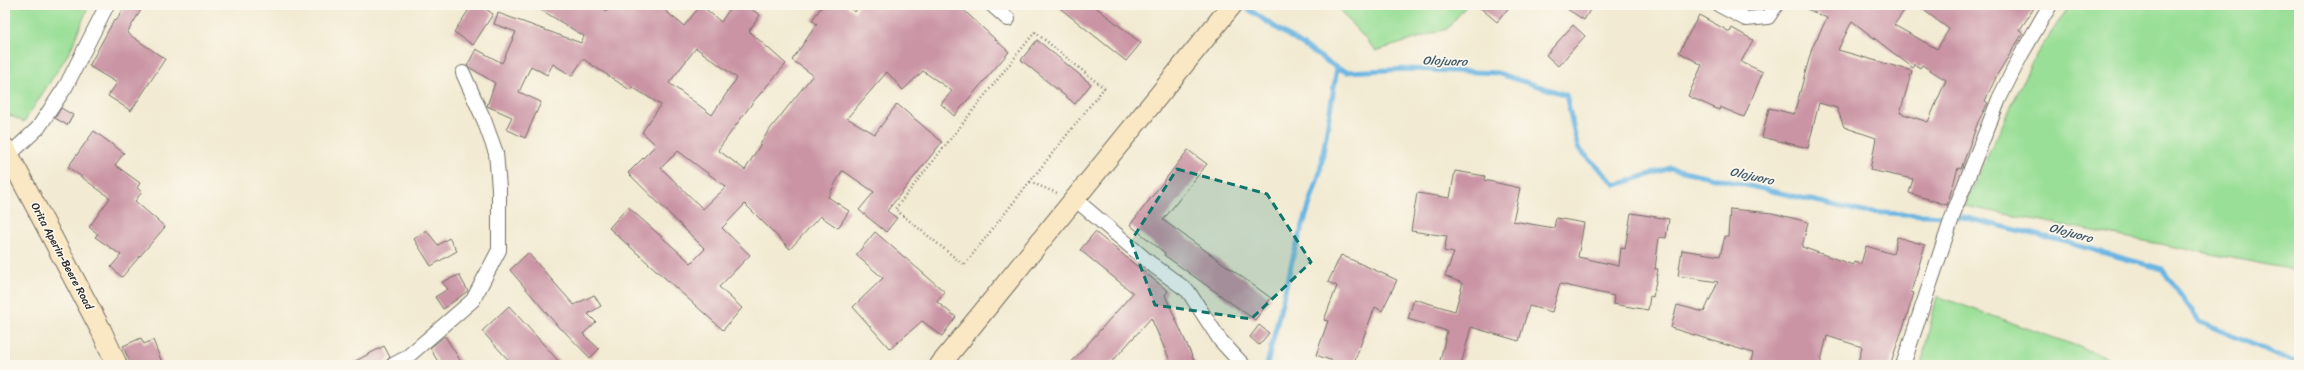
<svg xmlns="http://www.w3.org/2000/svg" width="2304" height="370" viewBox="0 0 2304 370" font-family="Sriracha,sans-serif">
<rect width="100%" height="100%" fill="#fbf7ec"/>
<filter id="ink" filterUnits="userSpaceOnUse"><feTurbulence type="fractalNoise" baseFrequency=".025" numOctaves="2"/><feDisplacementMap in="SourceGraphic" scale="8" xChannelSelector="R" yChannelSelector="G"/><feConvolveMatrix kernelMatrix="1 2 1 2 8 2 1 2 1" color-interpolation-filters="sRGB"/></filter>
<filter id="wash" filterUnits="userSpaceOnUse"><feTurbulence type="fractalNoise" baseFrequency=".012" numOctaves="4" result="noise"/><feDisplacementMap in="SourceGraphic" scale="16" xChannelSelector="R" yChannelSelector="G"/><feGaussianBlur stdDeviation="0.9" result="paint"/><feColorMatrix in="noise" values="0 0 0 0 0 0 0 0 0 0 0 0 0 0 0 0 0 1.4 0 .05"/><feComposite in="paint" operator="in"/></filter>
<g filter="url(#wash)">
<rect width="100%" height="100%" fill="#f2ead2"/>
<g fill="#9adf97" stroke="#628561">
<polygon points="5,5 89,5 70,51 24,122 5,113"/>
<polygon points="1335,5 1467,5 1447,29 1376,51"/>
<polygon points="2070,5 2299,5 2299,271 1964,206 2034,58"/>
<polygon points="1937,296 2130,365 1921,365"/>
</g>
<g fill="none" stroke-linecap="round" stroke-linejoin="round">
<g stroke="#69b5e2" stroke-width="5">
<polyline points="1242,5 1337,68 1347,72 1408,69 1497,73 1566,95 1578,148 1616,185 1670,168 1864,212 1963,217 2058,240 2162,269 2200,322 2299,364"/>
<polyline points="1267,365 1294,253 1320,172 1337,68"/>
</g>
</g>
<g id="blocks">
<g fill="#ca94a4" fill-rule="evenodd">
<polygon points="126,5 144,5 127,33 165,59 131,111 108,96 117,83 89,66 114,20 116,21"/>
<polygon points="472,5 480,5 493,14 473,45 454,32"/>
<path d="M 533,5 L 598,5 L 607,11 L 613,5 L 658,5 L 684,26 L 701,5 L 721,22 L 732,5 L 745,5 L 760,15 L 749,31 L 786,64 L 753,102 L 718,150 L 745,170 L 767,133 L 813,75 L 792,60 L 817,24 L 812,20 L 823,5 L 845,5 L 855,12 L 859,5 L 958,5 L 1009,52 L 954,116 L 941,104 L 952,91 L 923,71 L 903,90 L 887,72 L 847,118 L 875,134 L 897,104 L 942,142 L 887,211 L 897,218 L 886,232 L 859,210 L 874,192 L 845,172 L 842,171 L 828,197 L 849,211 L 838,228 L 820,216 L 790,249 L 745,204 L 722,228 L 750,255 L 719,287 L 742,308 L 723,330 L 609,228 L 628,207 L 691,263 L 705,249 L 628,173 L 656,145 L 642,132 L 661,105 L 632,87 L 630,90 L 583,59 L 572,76 L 553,64 L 547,75 L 531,66 L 519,92 L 541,102 L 525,138 L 506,129 L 512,117 L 487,106 L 495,83 L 467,66 L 476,49 L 502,63 L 516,32 L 494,24 L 498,13 L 581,43 L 584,36 ZM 696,48 L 737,78 L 712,115 L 669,83 ZM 678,151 L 726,187 L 703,209 L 661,168 Z"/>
<polygon points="1056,5 1093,5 1141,43 1126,61"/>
<polygon points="1477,5 1511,5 1497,22"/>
<polygon points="1561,5 1593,5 1584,20"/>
<path d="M 1798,5 L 1908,5 L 1894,25 L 1937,49 L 1949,29 L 1917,5 L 2036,5 L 2019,31 L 2023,33 L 1997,75 L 1985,101 L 1988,103 L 1978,122 L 1961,169 L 1958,168 L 1947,205 L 1909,193 L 1913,179 L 1870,170 L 1876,138 L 1844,127 L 1837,108 L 1819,103 L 1808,148 L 1762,137 L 1769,108 L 1794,114 L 1812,48 L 1827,18 ZM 1852,21 L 1913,68 L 1914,64 L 1920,68 L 1922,65 L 1946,80 L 1928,122 L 1900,113 L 1912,71 L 1838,50 Z"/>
<polygon points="1699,15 1730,32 1732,28 1753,40 1741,62 1763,72 1744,117 1720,107 1719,110 1688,96 1702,65 1679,52"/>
<polygon points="1573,25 1585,36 1558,66 1546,55"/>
<polygon points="1037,40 1091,84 1075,104 1021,60"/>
<polygon points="61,108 73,115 67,125 55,118"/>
<polygon points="94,131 124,153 115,165 140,183 137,188 142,192 135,201 165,227 122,277 111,267 121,255 95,237 98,234 89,227 110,198 68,167"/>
<polygon points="1188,150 1207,164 1163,220 1271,298 1255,320 1164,255 1165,253 1130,225"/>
<polygon points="1455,171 1485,176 1484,180 1520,188 1513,221 1554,228 1556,218 1584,223 1578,257 1619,266 1621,248 1625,249 1631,213 1669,219 1666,238 1659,237 1655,269 1658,269 1653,297 1650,296 1648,310 1613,304 1614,296 1560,284 1552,312 1529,306 1519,341 1471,327 1461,365 1439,365 1447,331 1408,319 1414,299 1455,311 1462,286 1462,283 1445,276 1454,253 1444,251 1447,236 1411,231 1417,193 1450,198"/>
<polygon points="1730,209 1772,213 1808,222 1802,247 1853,265 1854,262 1861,264 1866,246 1893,254 1897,237 1925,245 1911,292 1914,293 1906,319 1890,365 1857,365 1862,347 1827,336 1820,365 1763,365 1751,361 1753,353 1671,328 1677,305 1704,312 1718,282 1678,276 1682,250 1720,256 1725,236 1728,236"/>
<polygon points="426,230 438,245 449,238 457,251 431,266 414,239"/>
<polygon points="875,232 945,292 937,302 956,317 942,336 922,321 890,349 853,307 883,278 856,255"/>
<polygon points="1095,232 1168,291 1165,295 1196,365 1172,365 1151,318 1109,365 1069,365 1133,293 1080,250"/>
<polygon points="528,253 574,305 594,295 601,306 588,314 596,322 583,334 599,349 590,358 562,329 561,330 510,270"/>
<polygon points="1341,255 1397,280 1382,311 1375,307 1353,365 1344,365 1316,355 1328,321 1324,320 1337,286 1328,282"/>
<polygon points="459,275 468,291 443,309 435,297 448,289 442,282"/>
<polygon points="509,306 562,365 513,365 482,331"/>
<polygon points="1259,325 1269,333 1259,345 1250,337"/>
<polygon points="445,336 463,365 440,365 430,348"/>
<polygon points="141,338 144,344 153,340 163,365 131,365 123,346"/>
<polygon points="384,346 390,357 382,365 348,365"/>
</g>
</g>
</g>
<g filter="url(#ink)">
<use href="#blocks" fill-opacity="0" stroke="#716e65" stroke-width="1"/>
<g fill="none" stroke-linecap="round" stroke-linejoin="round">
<g stroke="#716e65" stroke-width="16">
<g id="street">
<polyline points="992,5 1008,19"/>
<polyline points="1719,5 1746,19 1768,17 1776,5"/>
<polyline points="9,155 38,128 66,86 107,5"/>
<polyline points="1076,200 1150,263 1188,291 1220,340 1243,365"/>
<polyline points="393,365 406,358 473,300 499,250 499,188 496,153 484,120 463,73"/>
<polyline points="1903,365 1955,209 1999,99 2021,55 2050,5"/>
</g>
</g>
<g stroke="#716e65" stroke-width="22">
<g id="secondary">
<polyline points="5,148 101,330 117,365"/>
<polyline points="940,365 1232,5"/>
</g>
</g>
<g stroke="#716e65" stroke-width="2.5" stroke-dasharray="1 3" stroke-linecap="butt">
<polygon points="1035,32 1104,88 964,265 895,209"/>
<polyline points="1030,182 1057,193"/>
</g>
<use href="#street" stroke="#fff" stroke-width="14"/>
<use href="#secondary" stroke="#fae7c3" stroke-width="20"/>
</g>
</g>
<path fill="#0f766e" fill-opacity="0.2" stroke="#0f766e" stroke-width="3" stroke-dasharray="8 5" stroke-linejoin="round" d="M 1177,169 L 1267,194 L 1311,262 L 1251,319 L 1155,305 L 1131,241 Z"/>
<g text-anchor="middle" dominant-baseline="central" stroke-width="3.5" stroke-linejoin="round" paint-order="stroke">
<g font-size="11" fill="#2b2b2b" stroke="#fbf7ec">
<text transform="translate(62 256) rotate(62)">Orita Aperin-Beere Road</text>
</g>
<g font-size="12" font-style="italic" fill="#415b6b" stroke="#fbf7ec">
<text transform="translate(1445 61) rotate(2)">Olojuoro</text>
<text transform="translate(1752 176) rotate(13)">Olojuoro</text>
<text transform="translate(2071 233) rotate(15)">Olojuoro</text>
</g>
</g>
<rect width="2304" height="370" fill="none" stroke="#fbf7ec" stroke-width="20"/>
</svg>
